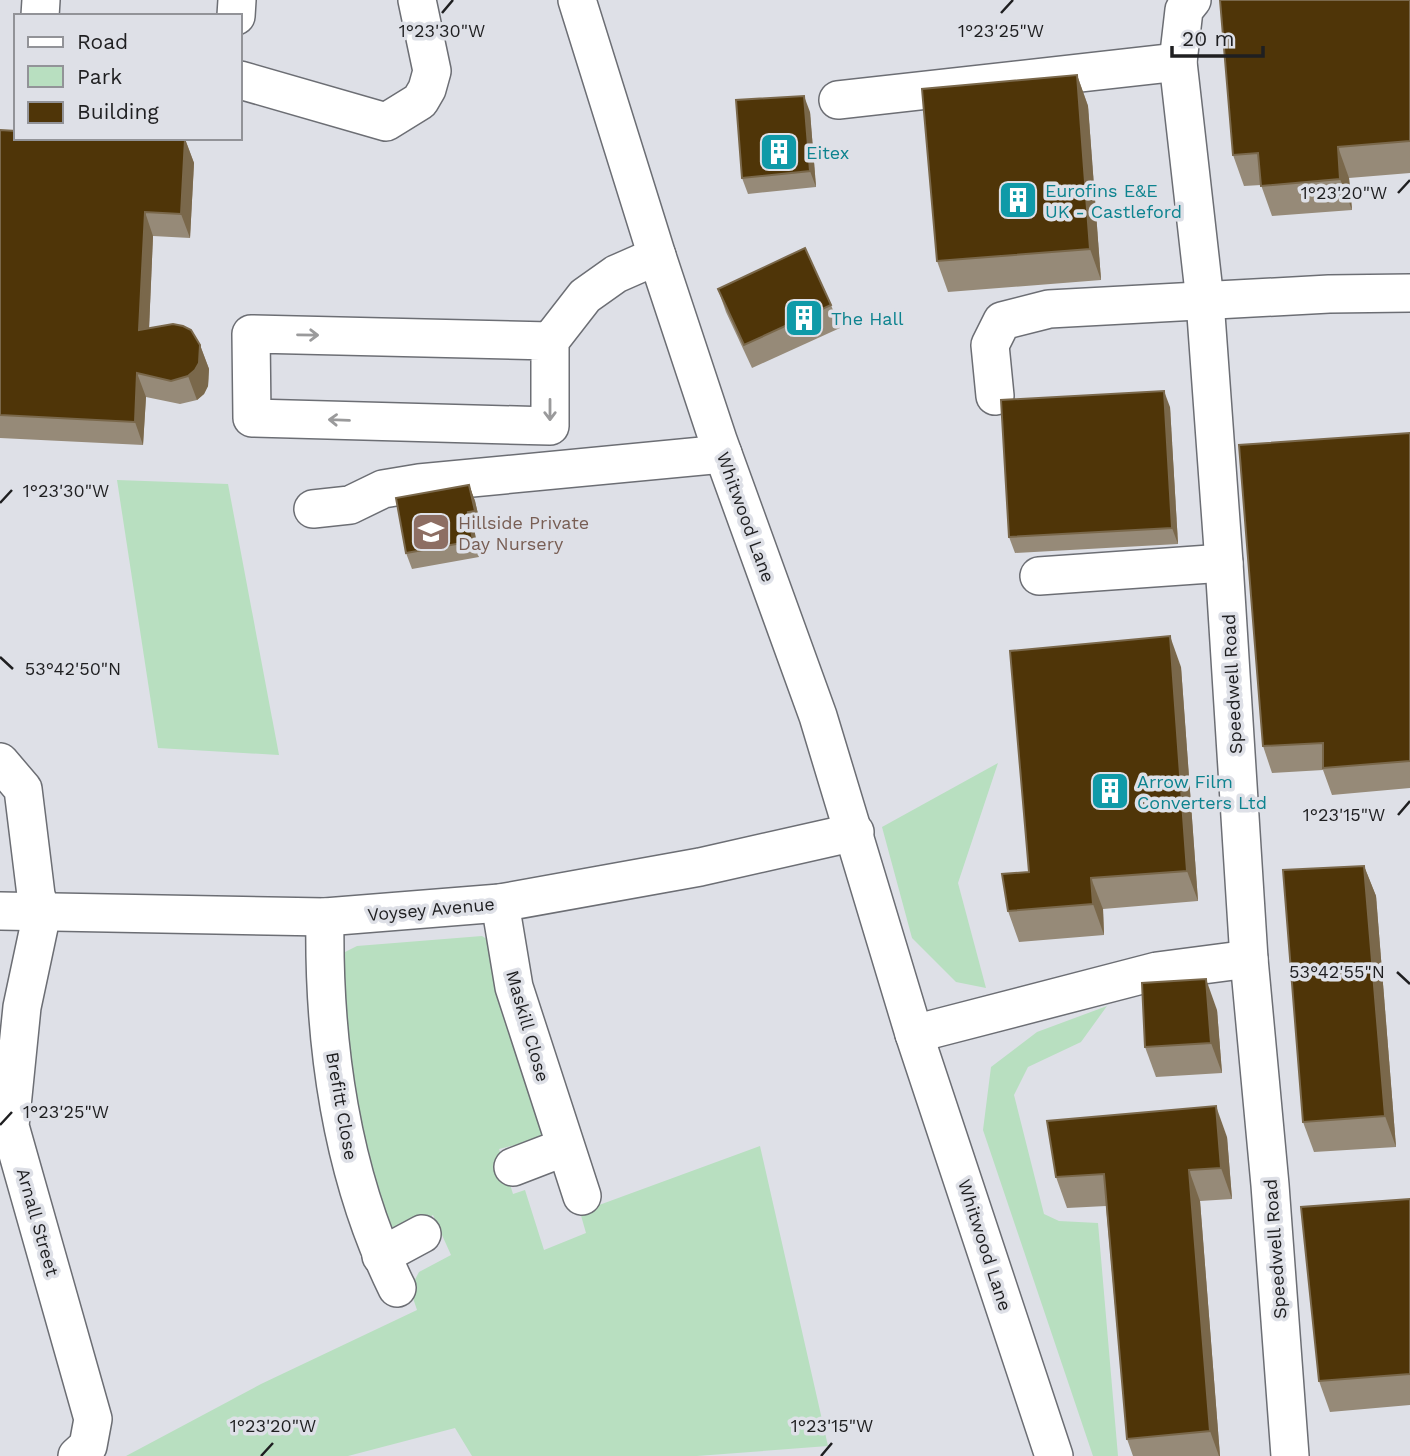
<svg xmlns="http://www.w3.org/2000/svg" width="1410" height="1456" viewBox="0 0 1410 1456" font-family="'Work Sans',sans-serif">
<rect width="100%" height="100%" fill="#dee0e7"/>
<g fill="#b8dfc0">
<polygon points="117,480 228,484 279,755 158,748"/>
<polygon points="998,763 958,883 986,988 956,982 912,938 882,827"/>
<polygon points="482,936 493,943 549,1117 540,1139 499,1149 513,1194 525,1190 544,1250 586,1233 580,1212 760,1146 828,1446 697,1456 472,1456 455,1428 348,1456 126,1456 261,1384 417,1310 410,1289 419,1272 451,1255 433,1215 403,1233 374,1217 342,1090 341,954 357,946"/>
<polygon points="1107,1006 1081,1042 1028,1067 1014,1095 1044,1214 1059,1221 1098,1223 1118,1456 1093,1456 983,1130 991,1067 1037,1032"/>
</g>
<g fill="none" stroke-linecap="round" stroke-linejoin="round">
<g stroke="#6c6e74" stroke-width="40">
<g id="minor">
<polyline points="577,0 657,256 718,440 818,716 914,1034 1054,1456"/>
<polyline points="1192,0 1184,10 1178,62 1205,301 1224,563 1249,959 1270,1185 1290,1456"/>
<polyline points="40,16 41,0"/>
<polyline points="236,16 237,0"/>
<polyline points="240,80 386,122 420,101 427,89 432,71 417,0"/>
<polyline points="838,100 1178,62"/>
<polyline points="550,341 251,334 252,418 550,426 550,341 585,296 616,274 657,256"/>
<polyline points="995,396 990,345 1002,321 1049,309 1329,294 1410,293"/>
<polyline points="313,509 350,505 383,489 419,483 723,454"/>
<polyline points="1039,576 1224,563"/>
<polyline points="0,762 23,789 36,895 42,913"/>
<polyline points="500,903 514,987 582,1196"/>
<polyline points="0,911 325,917 500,903 700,867 855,832"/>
<polyline points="42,913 22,1007 10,1126 93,1419 88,1446 77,1456"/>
<path d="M 325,917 C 323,1042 341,1175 397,1288"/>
<polyline points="914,1034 1157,971 1249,959"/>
<polyline points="513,1167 565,1147"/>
<polyline points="381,1256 422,1234"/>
</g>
</g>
<use href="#minor" stroke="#fff" stroke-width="37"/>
</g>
<g fill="#968a78">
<polygon points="1410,0 1410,173 1349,178 1352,210 1272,216 1261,185 1244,186 1233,155"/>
<polygon points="1077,75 1088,106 1101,280 948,292 937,261"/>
<polygon points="810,112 816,187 748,194 742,178"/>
<polygon points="0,130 185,139 194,163 190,238 153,236 149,328 200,345 209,369 208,386 204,394 197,400 180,404 146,397 143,445 0,438"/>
<polygon points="718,289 831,305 840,328 752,368 726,312"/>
<polygon points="1170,407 1178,544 1015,553 1009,537"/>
<polygon points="1410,433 1410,788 1332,795 1323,770 1272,773 1263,746"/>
<polygon points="469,485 475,501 481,527 474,528 479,557 412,569 406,553"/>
<polygon points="1181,667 1198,901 1103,909 1104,935 1019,942 1008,911 1029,872"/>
<polygon points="1364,866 1376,896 1396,1147 1314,1152 1303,1122"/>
<polygon points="1217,1010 1222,1073 1156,1077 1145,1047"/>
<polygon points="1227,1137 1232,1199 1200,1201 1220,1456 1133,1456 1127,1439 1106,1206 1067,1208 1056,1177"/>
<polygon points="1410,1199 1410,1405 1330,1412 1319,1381"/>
</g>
<g fill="#7a684b">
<polygon points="1077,75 1088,106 1101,280 1090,249"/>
<polygon points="804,96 810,112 816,187 810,171"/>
<polygon points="185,139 194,163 190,238 181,214"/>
<polygon points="1338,147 1349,178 1352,210 1340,179"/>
<polygon points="145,212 153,236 148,353 139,330"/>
<polygon points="200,345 209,369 208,386 204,394 197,400 188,376"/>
<polygon points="137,373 146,397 143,445 135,422"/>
<polygon points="1164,391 1170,407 1178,544 1172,528"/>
<polygon points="469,485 475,501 481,527 475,511"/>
<polygon points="468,512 474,528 479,557 473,541"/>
<polygon points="1170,636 1181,667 1198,901 1187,871"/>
<polygon points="1364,866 1376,896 1396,1147 1385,1116"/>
<polygon points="1091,878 1103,909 1104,935 1093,904"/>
<polygon points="1206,979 1217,1010 1222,1073 1211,1043"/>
<polygon points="1216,1106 1227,1137 1232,1199 1221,1168"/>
<polygon points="1189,1170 1200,1201 1220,1456 1219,1456 1210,1431"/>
</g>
<g fill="#4f3508" stroke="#7a684b" stroke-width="2">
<polygon points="1220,0 1410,0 1410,141 1338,147 1340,179 1261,186 1258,153 1233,155"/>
<polygon points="1077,75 1090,249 937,261 922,89"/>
<polygon points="804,96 810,171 742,178 736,100"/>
<polygon points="0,130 16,131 16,138 185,139 181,214 145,212 139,330 173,324 183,326 191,330 200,345 199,363 195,370 188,376 171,381 137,373 135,422 0,415"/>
<polygon points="805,248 831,305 744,345 718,289"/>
<polygon points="1164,391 1172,528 1009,537 1001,400"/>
<polygon points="1410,433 1410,761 1323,768 1323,743 1263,746 1239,445"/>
<polygon points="469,485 475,511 468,512 473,541 406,553 396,498"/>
<polygon points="1170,636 1187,871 1091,878 1093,904 1008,911 1002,874 1029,872 1010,651"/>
<polygon points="1364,866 1385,1116 1303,1122 1283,870"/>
<polygon points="1206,979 1211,1043 1145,1047 1142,983"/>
<polygon points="1216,1106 1221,1168 1189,1170 1210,1431 1127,1439 1104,1174 1056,1177 1047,1121"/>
<polygon points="1410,1199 1410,1374 1319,1381 1301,1207"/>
</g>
<defs><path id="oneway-shaft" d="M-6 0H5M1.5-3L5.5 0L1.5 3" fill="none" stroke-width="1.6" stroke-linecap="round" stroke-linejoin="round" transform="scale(1.75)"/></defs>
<g stroke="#9a9a9b">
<use href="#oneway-shaft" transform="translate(308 335) rotate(1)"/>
<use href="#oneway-shaft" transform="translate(550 410) rotate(90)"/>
<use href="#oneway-shaft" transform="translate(339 420) rotate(-178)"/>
</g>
<path fill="none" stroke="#1f1f21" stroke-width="2.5" d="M 442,13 L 453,0M 1001,13 L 1013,0M 1398,193 L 1410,180M 0,503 L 12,490M 0,657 L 13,669M 1398,815 L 1410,801M 1397,972 L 1410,984M 0,1125 L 12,1112M 261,1456 L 273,1443M 821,1456 L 832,1443"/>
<defs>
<g id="building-square" transform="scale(2.0125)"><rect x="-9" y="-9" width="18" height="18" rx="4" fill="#0f9aa8" stroke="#dee0e7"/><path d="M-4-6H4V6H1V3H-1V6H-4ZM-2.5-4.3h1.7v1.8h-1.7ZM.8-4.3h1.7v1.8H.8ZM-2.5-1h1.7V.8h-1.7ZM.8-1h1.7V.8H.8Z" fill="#fff"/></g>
<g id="school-square" transform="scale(2.0125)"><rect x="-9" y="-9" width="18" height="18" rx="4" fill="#8d6e63" stroke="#dee0e7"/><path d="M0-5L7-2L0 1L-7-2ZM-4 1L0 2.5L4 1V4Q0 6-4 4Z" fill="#fff"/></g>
</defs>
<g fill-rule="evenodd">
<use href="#building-square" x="779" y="152"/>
<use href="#building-square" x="1018" y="200"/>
<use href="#building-square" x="804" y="318"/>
<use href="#school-square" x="431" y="532"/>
<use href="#building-square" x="1110" y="791"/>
</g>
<g text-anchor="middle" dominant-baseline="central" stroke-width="7" stroke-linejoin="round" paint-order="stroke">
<g font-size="18" fill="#0d838f" stroke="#dee0e7" text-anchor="start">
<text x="806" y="152">Eitex</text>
<text x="1045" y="190">Eurofins E&amp;E<tspan x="1045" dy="21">UK - Castleford</tspan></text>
<text x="831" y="318">The Hall</text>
<text x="1137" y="781">Arrow Film<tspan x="1137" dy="21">Converters Ltd</tspan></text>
</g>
<g font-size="18" fill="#1f1f21" stroke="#dee0e7">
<text transform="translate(746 517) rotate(70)">Whitwood Lane</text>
<text transform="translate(1232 684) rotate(-93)">Speedwell Road</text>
<text transform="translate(431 909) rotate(-5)">Voysey Avenue</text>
<text transform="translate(528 1026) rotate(74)">Maskill Close</text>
<text transform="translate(342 1106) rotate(80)">Brefitt Close</text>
<text transform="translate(38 1222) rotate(74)">Arnall Street</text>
<text transform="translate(985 1245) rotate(72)">Whitwood Lane</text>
<text transform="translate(1275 1249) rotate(-94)">Speedwell Road</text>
</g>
<g font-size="18" fill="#785e54" stroke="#dee0e7" text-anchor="start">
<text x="458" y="522">Hillside Private<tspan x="458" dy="21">Day Nursery</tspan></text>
</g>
</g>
<g font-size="18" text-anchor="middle" fill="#1f1f21" stroke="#dee0e7" stroke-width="7" stroke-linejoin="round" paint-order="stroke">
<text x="442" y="37">1°23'30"W</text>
<text x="1001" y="37">1°23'25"W</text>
<text x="1344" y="199">1°23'20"W</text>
<text x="66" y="497">1°23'30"W</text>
<text x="73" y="675">53°42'50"N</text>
<text x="1344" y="821">1°23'15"W</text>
<text x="1337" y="978">53°42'55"N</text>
<text x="66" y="1118">1°23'25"W</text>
<text x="273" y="1432">1°23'20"W</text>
<text x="832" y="1432">1°23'15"W</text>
</g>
<rect x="14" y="14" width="228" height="126" fill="#dee0e7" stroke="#929398" stroke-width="2"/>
<rect x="28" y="37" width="35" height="10" fill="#ffffff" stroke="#929398" stroke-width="2"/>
<text x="77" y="49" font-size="21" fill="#1f1f21">Road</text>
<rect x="28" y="66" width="35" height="21" fill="#b8dfc0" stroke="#929398" stroke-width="2"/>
<text x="77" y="84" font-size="21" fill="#1f1f21">Park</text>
<rect x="28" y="102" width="35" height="21" fill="#4f3508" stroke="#929398" stroke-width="2"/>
<text x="77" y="119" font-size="21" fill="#1f1f21">Building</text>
<path d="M1172 46v10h91v-10" fill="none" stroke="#1f1f21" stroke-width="3.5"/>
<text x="1182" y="46" font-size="21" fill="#1f1f21" stroke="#dee0e7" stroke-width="5" paint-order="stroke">20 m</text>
</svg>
